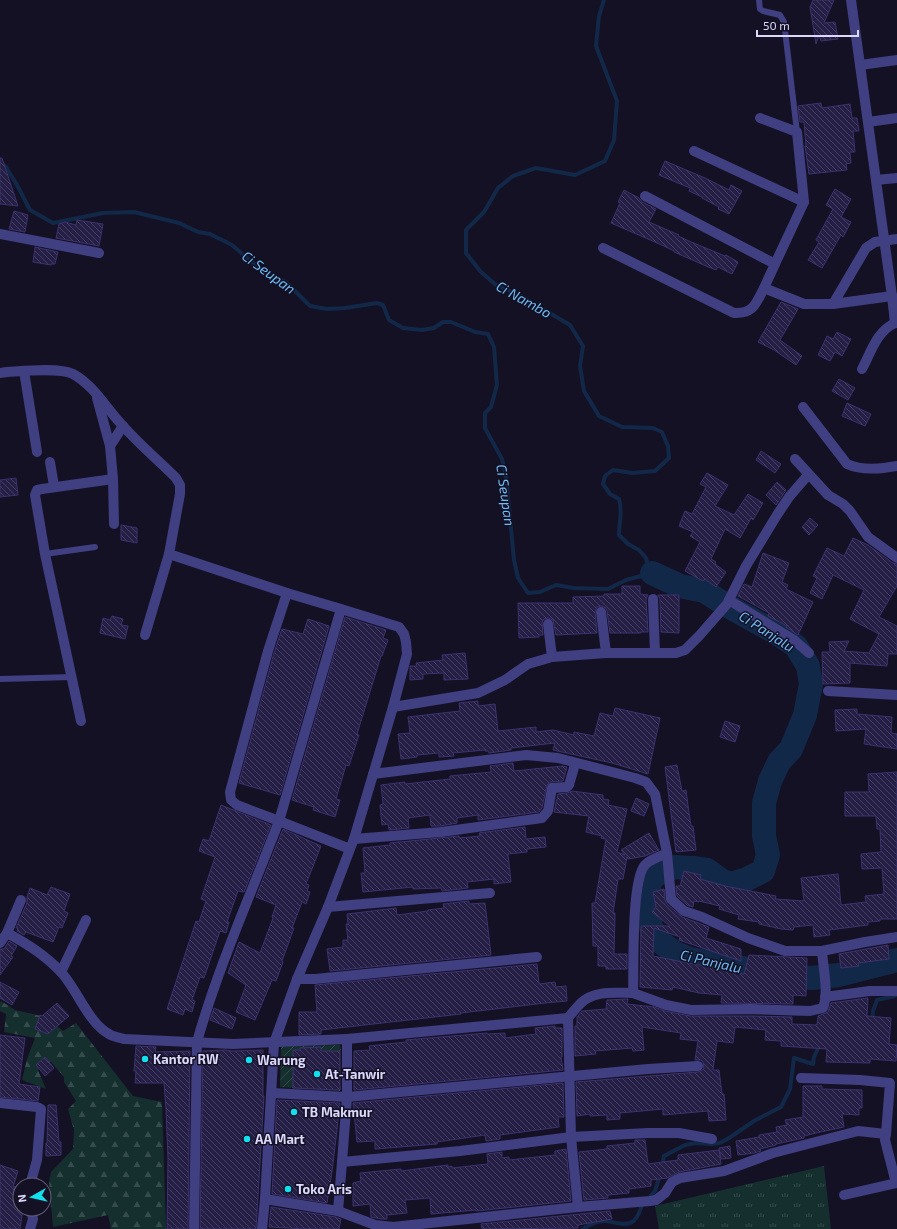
<svg xmlns="http://www.w3.org/2000/svg" width="897" height="1229" viewBox="0 0 897 1229" font-family="'Exo 2',sans-serif">
<defs>
<pattern id="grass-tufts" width="24" height="20" patternUnits="userSpaceOnUse"><rect width="24" height="20" fill="#142f2d"/><path d="M3 7l-1-3M5 7V3M7 7l1-3M15 17l-1-3M17 17v-4M19 17l1-3" fill="none" stroke="#364c4c"/></pattern>
<pattern id="forest-firs" width="22" height="20" patternUnits="userSpaceOnUse"><rect width="22" height="20" fill="#142f2d"/><path d="M5 1l3.5 6h-7zM16 11l3.5 6h-7z" fill="#364c4c"/></pattern>
<pattern id="garden-furrows" width="10" height="10" patternUnits="userSpaceOnUse"><rect width="10" height="10" fill="#142f2d"/><path d="M-1 1l2-2M0 10L10 0M9 11l2-2" fill="none" stroke="#364c4c"/></pattern>
<pattern id="building-back-hatch" width="6" height="6" patternUnits="userSpaceOnUse"><rect width="6" height="6" fill="#251e45"/><path d="M-1 5l2 2M0 0l6 6M5-1l2 2" fill="none" stroke="#443e61"/></pattern>
</defs>
<rect width="100%" height="100%" fill="#141125"/>
<polygon fill="url(#grass-tufts)" points="824,1166 831,1229 659,1229 655,1206"/>
<polygon fill="url(#forest-firs)" points="1,1001 15,1010 46,1017 63,1031 76,1023 133,1096 162,1102 166,1229 111,1229 108,1215 53,1227 49,1182 51,1172 73,1149 74,1130 68,1109 76,1101 64,1082 64,1077 51,1062 38,1070 46,1089 22,1080 27,1059 35,1038 4,1032 6,1014 0,1011 0,1003"/>
<polygon fill="url(#garden-furrows)" points="340,1045 341,1051 293,1050 293,1083 341,1086 340,1091 280,1087 281,1046"/>
<g fill="none" stroke-linecap="round" stroke-linejoin="round">
<g stroke="#122848" stroke-width="4">
<path d="M 0,162 L 6,167 L 17,185 L 30,210 L 53,223 L 103,213 L 134,212 L 179,223 L 198,232 L 210,234 L 232,245 L 253,263 L 275,278 L 286,282 L 310,306 L 327,309 L 345,308 L 377,303 L 383,305 L 389,320 L 403,328 L 422,330 L 434,328 L 443,322 L 451,322 L 475,332 L 488,334 L 494,347 L 497,385 L 491,407 L 485,413 L 485,428 L 502,459 L 506,476 L 514,560 L 518,578 L 528,593 L 540,592 L 556,585 L 574,588 L 608,589 L 626,580 L 652,573 L 648,567 L 646,558 L 639,550 L 628,544 L 619,535 C 619,522 623,512 619,499 L 610,494 L 603,484 L 605,476 L 613,470 L 632,473 L 655,471 L 669,458 L 668,446 L 662,432 L 653,428 L 622,427 L 599,416 L 584,391 L 580,366 L 583,346 L 570,325 L 521,296 L 496,285 L 480,271 L 466,253 L 466,230 L 484,212 L 498,188 L 513,176 L 536,168 L 575,175 L 605,161 L 614,140 L 617,101 L 596,46 L 599,16 L 604,0"/>
<polyline points="872,1020 873,1011 877,1000 895,996"/>
<polyline points="662,1166 664,1156 685,1145 696,1143 712,1144 720,1143 729,1138 754,1121 781,1107 790,1089 794,1058 813,1064 814,1057 820,1044"/>
<polyline points="648,1199 655,1191 660,1175"/>
<path d="M 583,1229 C 589,1225 597,1221 604,1221 C 612,1221 625,1227 632,1222 C 639,1218 640,1209 643,1203"/>
</g>
<polyline stroke="#122848" stroke-width="24" points="652,573 680,586 704,591 726,605 775,632 796,646 808,666 811,684 805,715 791,749 779,762 770,781 764,803 764,836 768,855 763,871 747,879 731,884 722,881 707,870 693,868 674,867 658,874 651,879 648,892 648,909 651,927 658,940 675,953 690,959 716,963 786,976 812,978 839,975 897,960"/>
</g>
<g fill="url(#building-back-hatch)" stroke="#3c326f">
<polygon points="813,0 834,0 824,23 835,22 838,39 821,41 819,35 816,44 810,7"/>
<polygon points="821,103 822,108 850,104 852,118 857,118 859,131 853,131 855,152 850,152 851,163 846,164 847,170 809,174 805,146 806,146 804,122 800,122 798,106"/>
<polygon points="0,158 2,158 18,206 0,204"/>
<polygon points="665,161 705,178 729,190 731,185 742,191 729,214 718,209 719,207 702,198 702,197 689,191 690,188 659,175"/>
<polygon points="835,189 851,199 841,217 851,222 843,237 841,235 822,268 808,260 819,242 816,240 833,209 826,205"/>
<polygon points="624,190 639,198 642,202 656,209 649,222 679,235 678,236 689,241 725,256 726,255 738,262 732,274 718,267 716,270 706,266 674,252 674,251 664,246 611,223 620,203 618,202"/>
<polygon points="14,211 28,215 25,232 9,229"/>
<polygon points="77,220 103,224 99,246 56,238 59,224 65,222 76,225"/>
<polygon points="35,247 58,252 55,264 51,264 51,265 33,262"/>
<polygon points="781,302 798,309 780,340 802,356 796,365 774,350 758,342"/>
<polygon points="837,332 851,339 842,356 835,352 830,361 818,355 827,336 833,339"/>
<polygon points="839,379 855,388 848,400 832,391"/>
<polygon points="847,403 871,414 865,426 842,416"/>
<polygon points="761,451 781,464 775,473 756,460"/>
<polygon points="707,473 728,485 715,506 734,515 748,494 763,503 753,520 751,518 740,538 725,529 711,559 716,562 715,564 726,572 716,587 705,579 703,581 685,571 700,542 690,536 693,532 679,526 685,511 692,514 706,487 700,484"/>
<polygon points="16,478 18,495 0,497 0,480"/>
<polygon points="777,482 786,490 776,505 766,495"/>
<polygon points="810,518 818,525 809,535 802,527"/>
<polygon points="121,525 137,528 137,543 121,540"/>
<polygon points="853,538 868,545 893,563 897,564 897,586 879,617 897,626 897,654 888,654 887,666 850,663 850,683 823,684 822,652 830,652 829,642 849,641 844,651 869,653 879,634 850,619 864,590 833,575 822,599 810,593 817,578 813,576 827,548 844,556"/>
<polygon points="763,553 789,563 782,582 788,585 786,589 813,602 798,635 786,627 787,626 768,616 769,613 738,596 744,584 752,587"/>
<polygon points="622,586 640,586 640,594 648,595 646,599 648,632 641,632 641,633 610,633 607,611 606,608 601,606 597,607 595,612 597,633 556,635 553,620 548,618 544,619 542,622 543,635 539,635 539,637 519,638 518,603 573,603 573,597 604,596 604,594 622,594"/>
<polygon points="658,595 679,595 679,633 661,632 660,599"/>
<polygon points="112,616 123,619 121,625 128,626 125,639 100,633 103,618 110,620"/>
<polygon points="345,617 386,630 383,638 388,640 382,656 381,656 357,734 359,735 349,766 346,765 336,799 340,800 335,817 313,810 314,807 292,800"/>
<polygon points="308,619 329,626 280,795 239,783 274,653 282,629 303,634"/>
<polygon points="465,653 468,679 444,680 444,673 423,674 423,679 410,680 410,666 417,666 416,663 443,660 442,655"/>
<polygon points="478,701 478,706 495,704 498,731 536,727 536,732 553,730 574,735 574,732 594,736 600,713 613,716 615,708 660,718 648,774 612,763 553,750 555,743 511,748 511,750 489,753 488,751 485,751 485,750 453,753 454,756 439,757 439,753 417,755 417,757 401,759 398,734 410,733 408,717 460,711 459,703"/>
<polygon points="857,709 857,714 892,717 891,733 897,734 897,749 864,744 866,729 836,731 835,710"/>
<polygon points="725,721 740,726 735,742 720,737"/>
<polygon points="513,763 514,771 563,766 567,767 563,781 551,782 547,785 542,808 539,812 478,820 478,815 457,818 457,823 440,826 431,826 430,815 408,818 409,828 389,830 388,824 382,825 380,805 383,804 381,785 405,782 405,784 450,779 450,776 491,772 490,766"/>
<polygon points="677,765 682,791 686,790 689,813 691,826 693,826 696,850 676,852 665,767"/>
<polygon points="897,772 897,919 880,919 880,921 868,922 868,925 829,930 830,935 814,937 813,925 794,927 793,930 781,929 759,924 759,922 738,919 739,915 719,909 720,906 699,901 699,902 694,901 693,907 687,905 677,896 676,886 680,886 684,871 701,875 700,879 725,886 776,896 775,899 804,901 801,878 838,874 841,905 866,902 865,896 884,894 882,868 862,869 861,854 881,852 880,829 877,829 876,816 845,816 845,792 869,792 868,774"/>
<polygon points="572,791 603,795 603,799 609,800 608,805 627,809 617,852 625,855 621,850 649,833 659,850 645,856 628,859 627,857 623,879 618,879 613,913 615,913 614,954 627,954 627,969 606,969 606,966 598,966 598,946 593,946 592,903 595,903 606,839 601,838 602,836 586,832 589,816 554,812 558,794 567,793"/>
<polygon points="636,798 649,804 644,816 631,811"/>
<polygon points="221,805 271,825 244,892 238,891 227,922 229,922 226,933 220,931 204,978 200,977 192,1000 195,1001 192,1012 185,1009 183,1015 167,1009 196,921 199,922 206,901 201,899 215,857 199,851 203,839 209,841"/>
<polygon points="525,827 526,839 545,837 546,847 527,849 527,852 508,854 511,882 494,884 494,879 467,882 468,888 442,891 441,888 413,889 413,887 363,892 361,873 365,873 363,848 390,845 390,843 459,836 459,838 480,836 479,833"/>
<polygon points="283,829 321,846 306,884 309,885 307,891 310,892 306,904 302,902 292,928 294,928 282,961 283,962 276,981 272,980 255,1020 236,1012 246,985 228,973 239,942 260,953 273,918 272,917 276,905 256,897"/>
<polygon points="51,887 70,894 64,911 68,913 62,928 59,927 53,942 26,932 24,935 17,931 18,928 16,928 27,903 27,897 30,888 47,895"/>
<polygon points="664,889 665,900 667,904 682,917 709,927 706,938 741,949 741,961 679,940 680,937 654,928 653,956 744,974 749,955 807,958 806,996 793,995 793,1004 721,1003 722,995 699,993 673,987 672,990 640,987 641,926 670,926 652,912 656,907 653,892"/>
<polygon points="469,901 469,904 485,903 491,955 330,971 327,949 343,947 343,940 348,940 346,924 348,924 347,914 396,908 397,915 428,911 428,910 444,908 443,904"/>
<polygon points="9,941 17,946 11,956 13,957 0,975 0,949 4,949"/>
<polygon points="888,945 889,959 858,963 859,966 841,968 839,954"/>
<polygon points="537,964 539,984 555,982 556,987 566,986 567,1001 545,1003 461,1013 461,1014 321,1030 321,1034 299,1035 299,1012 317,1012 315,985"/>
<polygon points="0,982 19,992 12,1005 0,998"/>
<polygon points="868,998 867,1016 891,1018 889,1044 897,1045 896,1061 870,1059 870,1063 826,1062 827,1049 781,1046 781,1041 765,1040 766,1030 735,1027 733,1043 717,1041 713,1070 719,1070 722,1094 724,1094 726,1120 709,1121 708,1111 663,1115 663,1109 620,1113 620,1119 607,1120 607,1115 590,1116 590,1114 577,1116 576,1082 698,1072 704,1069 703,1062 701,1060 695,1060 698,1041 680,1039 681,1033 642,1027 644,1050 633,1051 632,1048 595,1051 596,1054 575,1056 575,1026 577,1026 577,1017 582,1011 606,1009 607,1000 628,999 627,1004 654,1007 665,1011 690,1016 750,1016 792,1017 792,1024 817,1025 818,1016 828,1012 831,1003"/>
<polygon points="57,1003 69,1016 48,1034 35,1029 40,1015 42,1016"/>
<polygon points="214,1008 236,1018 232,1029 210,1020"/>
<polygon points="555,1026 555,1028 562,1028 562,1057 561,1057 563,1070 354,1090 354,1051 370,1050 369,1046 406,1042 406,1040 487,1033 488,1034 505,1033 505,1038 536,1034 535,1028"/>
<polygon points="0,1035 25,1038 19,1084 40,1087 38,1101 0,1097"/>
<polygon points="136,1046 156,1047 155,1052 190,1051 188,1229 167,1229 168,1158 166,1109 164,1083 135,1083 136,1071 134,1071"/>
<polygon points="321,1047 321,1051 340,1051 340,1090 293,1088 293,1050 300,1050 300,1048"/>
<polygon points="225,1050 232,1051 263,1050 263,1096 264,1096 256,1229 200,1229 203,1051"/>
<polygon points="45,1057 54,1068 45,1076 36,1065"/>
<polygon points="563,1083 564,1117 558,1117 559,1127 500,1135 500,1139 486,1141 485,1135 437,1142 437,1144 375,1149 375,1141 357,1142 353,1103"/>
<polygon points="803,1086 822,1086 822,1089 862,1090 862,1108 859,1108 859,1115 842,1114 844,1127 816,1133 804,1136 804,1138 776,1144 776,1145 760,1149 761,1151 754,1153 738,1155 736,1141 759,1137 759,1135 777,1132 776,1127 787,1125 785,1120 803,1117"/>
<polygon points="277,1100 340,1103 332,1172 327,1203 272,1194"/>
<polygon points="48,1105 56,1105 59,1142 61,1142 61,1155 46,1156 46,1143 47,1143"/>
<polygon points="635,1140 645,1140 648,1164 678,1160 678,1155 719,1150 721,1164 679,1172 667,1178 651,1180 651,1186 629,1189 629,1193 608,1195 608,1198 584,1200 579,1152 607,1149 607,1146 635,1143"/>
<polygon points="730,1146 731,1158 721,1159 719,1148"/>
<polygon points="566,1149 571,1201 476,1211 476,1210 431,1214 430,1198 405,1200 407,1213 387,1215 387,1219 381,1219 371,1217 370,1204 353,1206 353,1183 361,1181 360,1173 401,1169 401,1171 448,1165 448,1167 452,1166 452,1168 488,1164 487,1154 502,1152 502,1158 509,1157 509,1160 555,1155 555,1151"/>
<polygon points="0,1165 18,1171 13,1187 20,1186 20,1209 23,1209 20,1229 0,1229"/>
<polygon points="271,1207 336,1217 341,1219 339,1229 306,1229 269,1227"/>
<polygon points="610,1211 612,1219 578,1225 578,1228 482,1229 481,1224"/>
</g>
<g fill="none" stroke-linecap="round" stroke-linejoin="round">
<g stroke="#403f81" stroke-width="6">
<polyline points="759,0 760,9 763,11 780,15 784,22 797,132"/>
<polyline points="45,554 95,547"/>
<polyline points="1,679 72,677"/>
</g>
<g stroke="#403f81" stroke-width="10">
<polyline points="851,0 892,296 897,299"/>
<polyline points="860,65 897,60"/>
<polyline points="760,118 797,132 804,202 775,264"/>
<polyline points="868,122 897,118"/>
<polyline points="694,151 804,202"/>
<polyline points="876,180 897,178"/>
<polyline points="645,196 775,264 764,288 804,304 833,304 866,248 875,242 897,239"/>
<polyline points="0,234 99,253"/>
<path d="M 603,248 L 734,313 C 754,314 756,303 764,288"/>
<polyline points="833,304 892,296 895,323 897,323"/>
<path d="M 862,369 C 871,352 877,331 895,323"/>
<polyline points="24,371 37,452"/>
<path d="M 0,373 L 7,372 C 23,371 59,367 73,374 C 95,386 107,410 124,427 C 140,445 159,461 176,478 L 180,485 L 180,494 L 169,554 L 287,593 L 341,609"/>
<polyline points="97,398 110,446"/>
<path d="M 803,407 L 847,464 C 862,471 881,469 897,466"/>
<polyline points="795,459 828,495 843,504 850,511 868,537 897,558"/>
<polyline points="50,462 54,486"/>
<polyline points="114,524 113,479 110,446 123,426"/>
<polyline points="653,599 655,653"/>
<polyline points="729,600 794,640 809,653"/>
<polyline points="601,612 606,653"/>
<polyline points="548,624 552,657"/>
<polyline points="145,635 169,554"/>
<polyline points="828,691 897,695"/>
<polyline points="393,707 478,693 505,680 528,664 552,657 606,653 676,653 685,650 699,636 727,604 746,566 777,515 789,497 808,475"/>
<polyline points="81,721 45,554 35,495 37,490 42,489 113,479"/>
<path d="M 373,774 L 526,755 L 558,758 L 635,778 L 646,782 L 655,794 L 667,853 L 671,899 L 684,911 L 702,917 L 748,938 L 785,951 L 822,951 C 823,967 829,993 823,1008 L 810,1011 L 750,1009 L 691,1010 L 666,1005 L 633,993 C 634,970 631,880 645,865 C 650,859 660,857 667,853"/>
<polyline points="354,839 441,832 542,818 548,811 552,788 567,787 569,785 575,764"/>
<polyline points="328,907 490,893"/>
<polyline points="7,933 21,900"/>
<path d="M 0,943 L 7,933 C 26,943 45,955 60,971 C 76,987 88,1023 109,1034 C 113,1037 119,1037 124,1039 L 233,1044 L 347,1039 L 347,1097 L 342,1162 L 460,1151 L 571,1137 L 648,1133 L 679,1133 L 712,1139"/>
<polyline points="822,951 865,942 897,937"/>
<polyline points="61,972 86,920"/>
<polyline points="297,979 315,979 537,957"/>
<polyline points="825,997 870,991 897,991"/>
<path d="M 568,1018 C 572,1013 576,1008 581,1003 C 595,990 615,993 633,993"/>
<polyline points="347,1039 568,1018 571,1137 578,1207"/>
<polyline points="801,1078 860,1080 890,1083 886,1134"/>
<polyline points="272,1093 347,1097 648,1069 698,1066"/>
<polyline points="0,1103 37,1107 41,1109 37,1160 30,1185"/>
<polyline points="265,1199 338,1211 375,1225 393,1227 578,1207 650,1201 656,1200 665,1193 672,1182 680,1178 724,1171 773,1153 858,1131 886,1134 885,1140 896,1183 844,1195"/>
<polyline points="338,1211 342,1162"/>
<polyline points="30,1229 33,1219 31,1209"/>
<path d="M 194,1229 L 197,1042 C 218,967 251,894 279,821 L 237,805 L 231,800 L 230,792 L 268,651 L 287,593"/>
<polyline points="262,1229 265,1199 274,1043 297,979 328,907 350,849 279,821 341,609 399,627 404,634 406,642 407,654 393,707 354,839 350,849"/>
</g>
</g>
<g fill="#12e0ee" stroke="#141125" stroke-width="1.5">
<circle cx="145" cy="1059" r="4"/>
<circle cx="249" cy="1060" r="4"/>
<circle cx="317" cy="1074" r="4"/>
<circle cx="294" cy="1112" r="4"/>
<circle cx="247" cy="1139" r="4"/>
<circle cx="288" cy="1189" r="4"/>
</g>
<g text-anchor="middle" dominant-baseline="central" stroke-width="3" stroke-linejoin="round" paint-order="stroke">
<g font-size="13" font-weight="bold" fill="#dbd8fc" stroke="#141125" text-anchor="start">
<text x="153" y="1059">Kantor RW</text>
<text x="257" y="1060">Warung</text>
<text x="325" y="1074">At-Tanwir</text>
<text x="302" y="1112">TB Makmur</text>
<text x="255" y="1139">AA Mart</text>
<text x="296" y="1189">Toko Aris</text>
</g>
<g font-size="14" font-style="italic" fill="#6ebbf5" stroke="#141125">
<text transform="translate(269 272) rotate(36)">Ci Seupan</text>
<text transform="translate(524 299) rotate(29)">Ci Nambo</text>
<text transform="translate(506 495) rotate(82)">Ci Seupan</text>
<text transform="translate(767 631) rotate(33)">Ci Panjalu</text>
<text transform="translate(711 961) rotate(13)">Ci Panjalu</text>
</g>
</g>
<g transform="translate(32 1197) rotate(262)"><circle r="19" fill="#141125" stroke="#64617b"/>
<path d="M0-3L7 15L0 10L-7 15Z" fill="#12e0ee"/>
<text y="-6" font-size="11" font-weight="bold" text-anchor="middle" fill="#dbd8fc">N</text>
</g>
<path d="M757 30v6h101v-6" fill="none" stroke="#dbd8fc" stroke-width="2"/>
<text x="763" y="30" font-size="12" fill="#dbd8fc" stroke="#141125" stroke-width="3" paint-order="stroke">50 m</text>
</svg>
